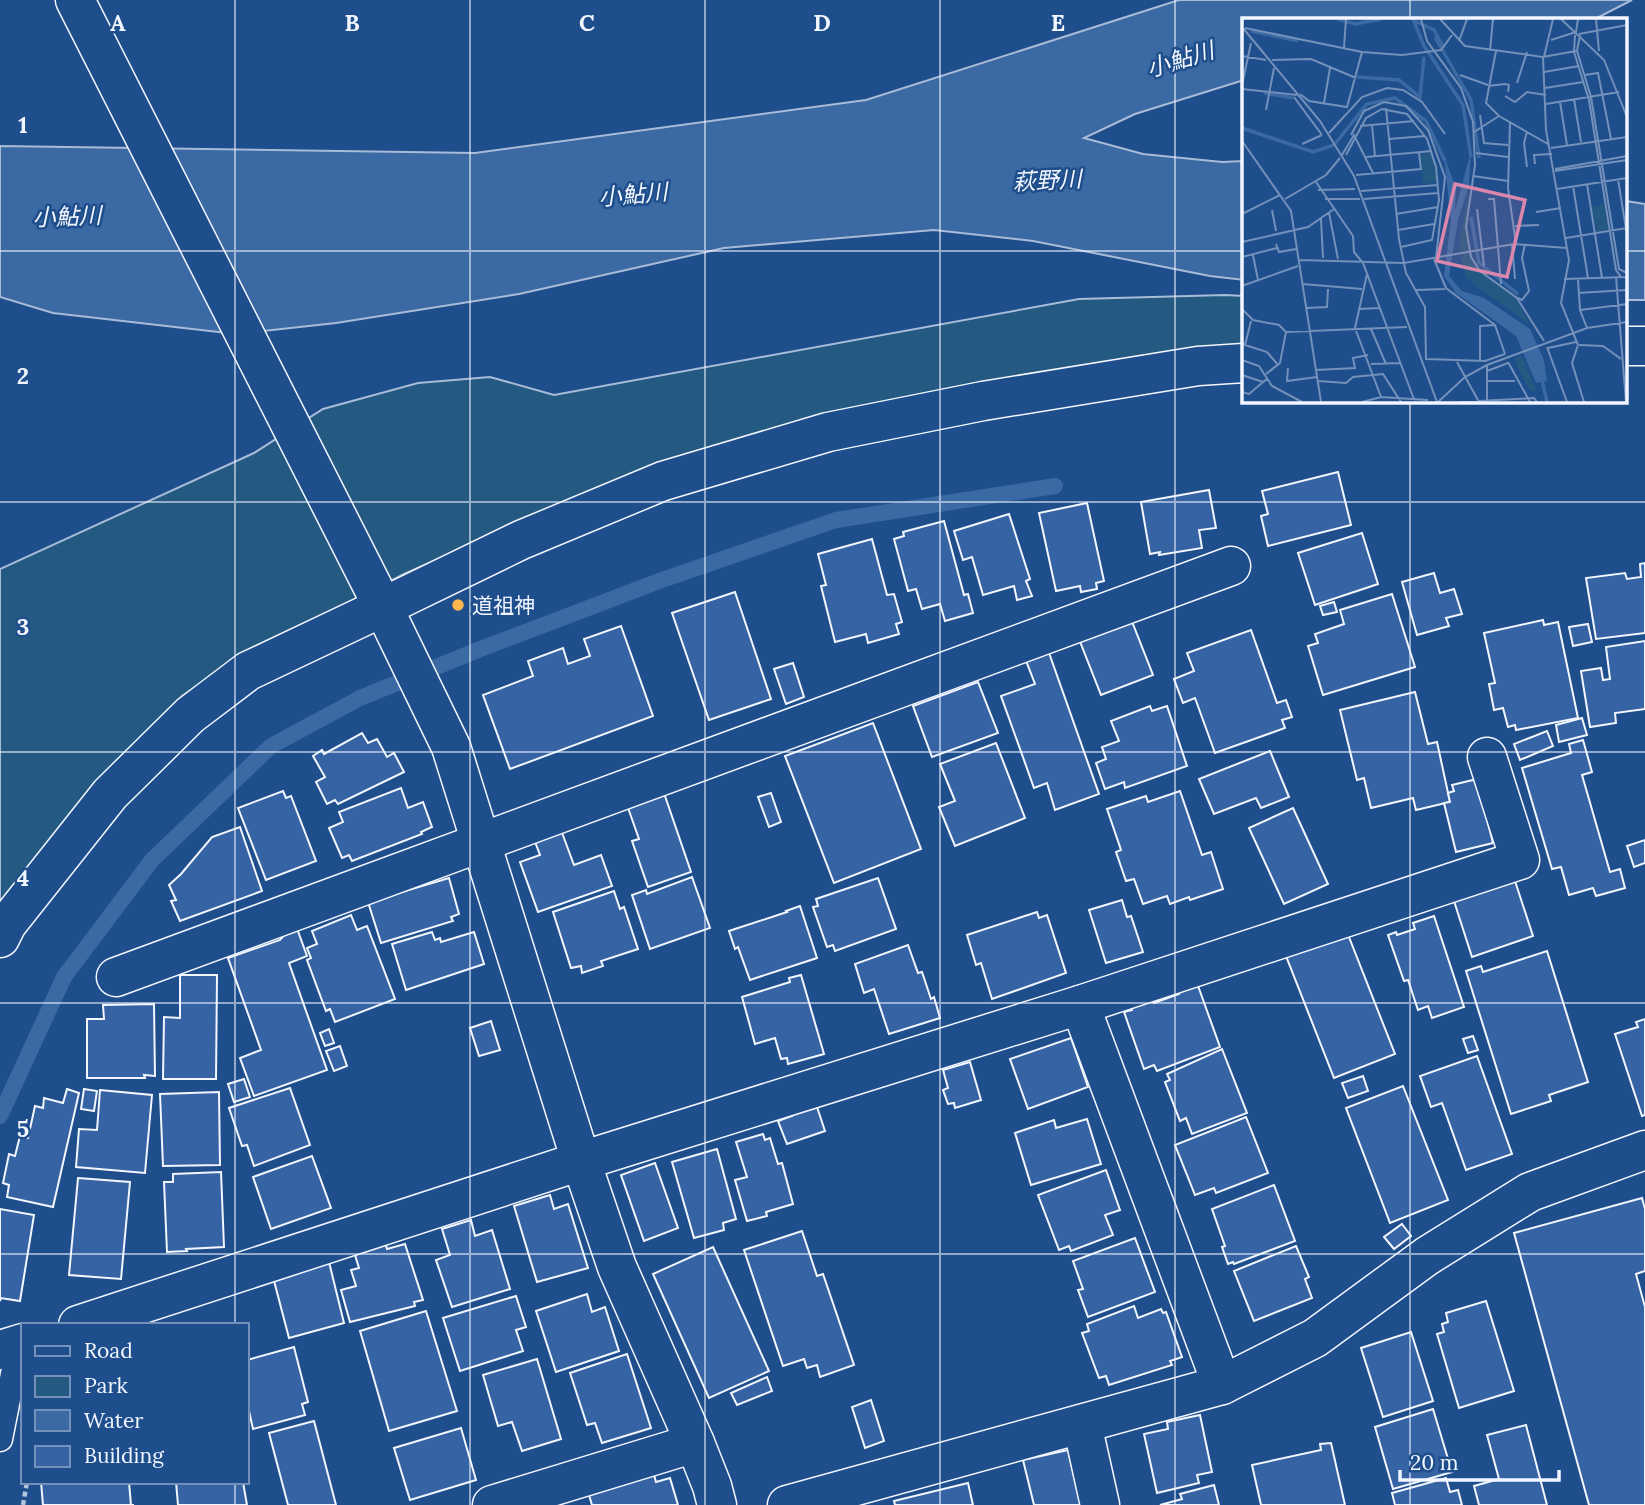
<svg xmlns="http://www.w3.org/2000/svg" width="1645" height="1505" viewBox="0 0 1645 1505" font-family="Lora,'Noto Sans JP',serif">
<rect width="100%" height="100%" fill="#1f4e8c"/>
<polygon fill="#245a82" stroke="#a8bbd7" stroke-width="2" points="1225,295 1244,296 1244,349 1028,374 844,412 638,471 404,574 226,666 182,696 8,896 0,912 0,569 254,453 323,409 418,383 490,377 554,395 1079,299"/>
<g fill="#3b69a3" stroke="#a8bbd7" stroke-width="2">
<polygon points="1179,0 1632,0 1595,19 1244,19 1244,80 1135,114 1084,138 1143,154 1222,162 1244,161 1244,280 1210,276 1033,241 934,230 724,248 519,294 336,323 236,334 53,313 0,297 0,146 475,153 866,100"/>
<polygon points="1626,201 1645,204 1645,300 1626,300"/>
</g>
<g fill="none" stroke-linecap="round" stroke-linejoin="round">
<polyline stroke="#3b69a3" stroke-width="16" points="0,1116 64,977 152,860 271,746 360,698 483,648 662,580 836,520 1055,486"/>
</g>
<g fill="#3563a3" stroke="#f2f6ff" stroke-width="2">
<polygon points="1338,472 1351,525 1268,546 1261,516 1268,514 1262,491"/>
<polygon points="1209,490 1216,528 1199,530 1202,548 1159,555 1160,552 1150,554 1141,502"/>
<polygon points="1087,503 1104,581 1096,583 1097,589 1081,592 1080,586 1056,591 1039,513"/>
<polygon points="1009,514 1030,579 1026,581 1032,596 1017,600 1014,586 983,595 972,557 963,560 954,531"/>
<polygon points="944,521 964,595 968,594 973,613 945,621 940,604 922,609 916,589 908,591 894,539 904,536 903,532"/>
<polygon points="1362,533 1378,584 1315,605 1298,553"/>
<polygon points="872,539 887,595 894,594 902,622 896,624 899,634 868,643 866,634 835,642 821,586 826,585 818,554"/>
<polygon points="1645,563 1645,633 1596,639 1586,578 1625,573 1627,579 1641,577 1640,564"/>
<polygon points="1434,573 1440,593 1454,589 1462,614 1446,618 1449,626 1417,635 1402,582"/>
<polygon points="735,592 771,699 709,720 672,613"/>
<polygon points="1392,594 1415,667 1323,695 1308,646 1318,643 1315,634 1344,624 1340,610"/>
<polygon points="1334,602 1337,612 1323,615 1320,606"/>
<polygon points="1131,619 1153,675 1101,695 1079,639"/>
<polygon points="1543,620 1544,625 1558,622 1578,718 1516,730 1515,725 1508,727 1503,708 1494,710 1489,684 1495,683 1484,633"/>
<polygon points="1588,624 1592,642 1573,646 1569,627"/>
<polygon points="621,626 653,716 510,769 483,695 533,676 528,661 563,648 568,664 590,656 584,639"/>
<polygon points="1251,630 1277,703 1286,700 1292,717 1282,720 1285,728 1215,753 1195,698 1183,703 1174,679 1194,671 1187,653"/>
<polygon points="1645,641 1645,709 1615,713 1616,723 1590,727 1581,671 1601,668 1603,680 1610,679 1606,647"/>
<polygon points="1048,650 1099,794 1055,810 1047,783 1034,788 1001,696 1035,684 1025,658"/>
<polygon points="793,663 804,697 786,704 774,669"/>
<polygon points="978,682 998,733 932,757 913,706"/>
<polygon points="1415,692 1428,744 1437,742 1450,802 1416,810 1413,798 1371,808 1364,778 1357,780 1340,710"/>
<polygon points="1150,706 1152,711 1167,706 1187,766 1125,788 1124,782 1105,789 1096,763 1106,759 1102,747 1119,741 1111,721"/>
<polygon points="1582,718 1587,735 1559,742 1556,725"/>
<polygon points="873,723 921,849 834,883 785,756"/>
<polygon points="1547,731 1553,746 1520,760 1514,744"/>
<polygon points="362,733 368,743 377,739 387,757 394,753 404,772 338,804 335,800 327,804 316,782 325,777 313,756 322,750 324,754"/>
<polygon points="1583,740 1592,772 1582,775 1610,872 1620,869 1625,888 1596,896 1593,888 1569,895 1561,867 1552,869 1522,768 1571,753 1569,744"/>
<polygon points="996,743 1025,818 955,846 939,807 955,801 940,764"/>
<polygon points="1270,751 1289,797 1261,808 1256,798 1214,814 1199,779"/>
<polygon points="1477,779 1493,843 1456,852 1444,803 1450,802 1448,793 1454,791 1452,785"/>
<polygon points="401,788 408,808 423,802 432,827 421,832 422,834 352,861 349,855 342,858 329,828 343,822 339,812"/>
<polygon points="283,791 286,798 291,796 316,861 266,880 238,808"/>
<polygon points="1180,791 1202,855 1211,852 1223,889 1190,900 1189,897 1170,904 1167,896 1143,904 1134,879 1126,881 1116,852 1121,850 1107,809 1146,796 1148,802"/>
<polygon points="664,793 691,872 648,887 632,841 639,839 627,805"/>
<polygon points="771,793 781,822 769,827 758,797"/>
<polygon points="1293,808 1328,884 1284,904 1249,828"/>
<polygon points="240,827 262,891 180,921 171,901 176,900 169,885 181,874 212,837"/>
<polygon points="561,830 574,865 601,855 612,886 538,912 520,862 540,855 534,839"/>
<polygon points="1645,840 1645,863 1634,867 1627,846"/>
<polygon points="692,877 710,928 650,949 632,895 646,890 647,894"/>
<polygon points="449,878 459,914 451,917 453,921 381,943 368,902"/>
<polygon points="878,878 896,929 835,951 833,945 827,947 813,907 818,906 816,899"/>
<polygon points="1514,878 1533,936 1472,957 1453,898"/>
<polygon points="614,891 620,909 624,907 638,949 601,961 603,966 582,973 581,966 571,968 553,912"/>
<polygon points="1122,900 1127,917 1131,916 1143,952 1106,963 1089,910"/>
<polygon points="800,906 817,958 750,980 738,947 735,949 729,931 787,912 786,911"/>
<polygon points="1037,912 1039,918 1047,915 1066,973 992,999 981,963 976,965 967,935"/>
<polygon points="351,915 357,930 367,926 395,999 335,1022 330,1009 326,1011 307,960 311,958 307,948 317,944 312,931"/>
<polygon points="1434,916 1464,1007 1432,1018 1428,1006 1418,1010 1408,980 1404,981 1388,935 1396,932 1397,935 1415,929 1413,923"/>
<polygon points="295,923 307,956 289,963 327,1070 254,1096 240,1058 261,1050 228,958 280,940"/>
<polygon points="432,932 435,940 440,938 441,942 474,932 484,964 406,990 392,944"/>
<polygon points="1347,932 1395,1054 1334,1078 1286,956"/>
<polygon points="908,945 918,973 922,972 931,999 934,997 940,1018 889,1034 874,989 864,993 855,964"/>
<polygon points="1547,951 1588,1082 1549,1095 1551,1101 1511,1114 1466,971 1481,966 1483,972"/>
<polygon points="180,975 217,975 216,1079 163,1079 164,1017 180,1018"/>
<polygon points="801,975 824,1054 788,1064 787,1058 781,1059 775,1038 755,1044 742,997 790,982 789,978"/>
<polygon points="1197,983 1220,1047 1157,1071 1154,1065 1144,1069 1124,1012 1132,1010 1131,1005 1151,998 1154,1003 1179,994 1177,990"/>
<polygon points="154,1004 155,1076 144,1075 145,1078 87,1078 87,1019 104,1019 103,1005"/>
<polygon points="1645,1019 1645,1115 1642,1116 1615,1034 1638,1027 1636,1022"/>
<polygon points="491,1021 500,1050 479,1056 470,1028"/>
<polygon points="329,1029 334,1043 325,1046 320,1033"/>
<polygon points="1473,1036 1478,1050 1468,1053 1463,1039"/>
<polygon points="1071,1038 1088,1087 1028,1109 1010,1059"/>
<polygon points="340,1046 347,1066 334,1071 326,1051"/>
<polygon points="1222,1049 1247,1113 1192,1134 1186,1118 1180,1121 1165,1082 1170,1080 1167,1074"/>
<polygon points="1477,1056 1512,1154 1466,1170 1442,1103 1431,1107 1420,1076"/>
<polygon points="970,1062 981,1100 955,1108 954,1103 948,1104 943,1090 948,1088 943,1070"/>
<polygon points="1363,1076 1368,1091 1348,1098 1342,1083"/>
<polygon points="244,1079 250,1097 234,1102 228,1084"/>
<polygon points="1403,1086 1448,1200 1390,1223 1346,1108"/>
<polygon points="290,1088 310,1145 254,1166 247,1145 242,1146 229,1108"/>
<polygon points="67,1089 79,1093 53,1207 7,1197 9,1185 3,1183 9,1154 15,1156 20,1136 28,1138 35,1106 43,1108 44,1098 63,1103"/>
<polygon points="84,1089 97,1091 94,1111 81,1109"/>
<polygon points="100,1090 152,1095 145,1173 76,1167 79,1129 97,1130"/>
<polygon points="219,1092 220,1165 163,1166 160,1094"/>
<polygon points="816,1104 825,1131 787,1144 778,1121 792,1116 791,1113"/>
<polygon points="1246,1117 1268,1173 1216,1193 1214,1188 1195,1195 1175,1145"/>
<polygon points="1087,1119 1101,1164 1031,1185 1015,1133 1054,1120 1056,1128"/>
<polygon points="763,1134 765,1140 770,1138 778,1164 782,1163 793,1204 766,1212 767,1216 747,1221 735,1180 747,1177 736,1142"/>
<polygon points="717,1149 736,1219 723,1223 724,1230 694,1238 672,1162"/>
<polygon points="312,1156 331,1208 271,1229 253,1177"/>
<polygon points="655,1163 678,1228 644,1241 621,1175"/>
<polygon points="1106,1170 1120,1210 1105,1215 1113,1235 1071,1251 1069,1246 1059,1250 1038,1195"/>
<polygon points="221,1172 224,1247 186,1249 187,1251 167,1252 164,1182 173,1182 173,1174"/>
<polygon points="78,1178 130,1182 121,1279 69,1275"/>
<polygon points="1274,1185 1295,1241 1234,1264 1233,1262 1228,1264 1222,1247 1225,1246 1212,1209"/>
<polygon points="550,1195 554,1209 568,1204 588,1268 537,1282 514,1206"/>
<polygon points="1642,1198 1645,1209 1645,1271 1636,1274 1645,1307 1645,1505 1589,1505 1514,1233"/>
<polygon points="0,1209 34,1215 20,1301 1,1298 0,1301"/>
<polygon points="471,1220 475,1236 492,1230 510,1289 452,1307 436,1260 450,1255 442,1229"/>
<polygon points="1402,1224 1411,1236 1394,1249 1384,1237"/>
<polygon points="802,1231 817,1276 823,1274 854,1365 820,1377 817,1365 807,1368 804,1359 783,1366 744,1250"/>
<polygon points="1135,1238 1155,1292 1088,1317 1078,1290 1083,1289 1073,1261"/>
<polygon points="405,1244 423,1300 414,1302 415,1306 350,1322 341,1290 356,1286 351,1270 359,1268 355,1255 386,1245 387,1249"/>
<polygon points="1296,1246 1309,1277 1305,1279 1312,1298 1254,1321 1234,1271"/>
<polygon points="713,1247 769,1371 709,1398 653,1274"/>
<polygon points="329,1262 344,1323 289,1338 273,1277"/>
<polygon points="587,1294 592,1312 605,1307 619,1351 556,1372 536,1311"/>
<polygon points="516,1296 526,1327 516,1330 523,1351 460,1371 443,1318"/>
<polygon points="1486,1301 1514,1391 1459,1408 1437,1334 1444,1332 1442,1324 1448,1322 1446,1313"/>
<polygon points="1134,1306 1138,1318 1161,1309 1163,1313 1166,1312 1182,1357 1170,1361 1172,1365 1109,1385 1106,1376 1099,1378 1082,1333 1089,1331 1087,1324"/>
<polygon points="426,1311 457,1411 389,1431 360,1331"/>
<polygon points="1411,1332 1433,1401 1383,1417 1361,1348"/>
<polygon points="294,1347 308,1402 302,1404 305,1415 253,1429 247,1402 247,1360"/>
<polygon points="627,1354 651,1428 602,1443 595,1423 587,1425 570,1373"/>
<polygon points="537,1359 561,1439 522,1451 512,1422 498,1426 483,1375"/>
<polygon points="767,1377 772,1391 737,1405 731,1393"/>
<polygon points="871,1400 884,1441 865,1448 852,1407"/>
<polygon points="1433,1409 1452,1472 1393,1489 1375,1427"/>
<polygon points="1200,1415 1212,1472 1197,1475 1199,1483 1157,1493 1144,1434 1168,1429 1167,1422"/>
<polygon points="314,1421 336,1505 288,1505 269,1433"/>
<polygon points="1526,1425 1547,1505 1479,1505 1474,1486 1499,1479 1487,1435"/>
<polygon points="461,1428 476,1480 410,1500 394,1448"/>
<polygon points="1331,1443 1345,1505 1261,1505 1252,1465 1321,1450 1320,1444"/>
<polygon points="1068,1450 1081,1505 1034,1505 1023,1460"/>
<polygon points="654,1475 656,1482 670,1478 678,1505 592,1505 589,1495"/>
<polygon points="1446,1478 1450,1492 1458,1490 1462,1505 1395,1505 1392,1493"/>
<polygon points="41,1482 129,1482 131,1505 134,1505 43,1505"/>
<polygon points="176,1482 243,1482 247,1505 178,1505"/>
<polygon points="968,1483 973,1505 895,1505 894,1501"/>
<polygon points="1214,1485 1219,1505 1160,1505 1182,1499 1180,1494"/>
</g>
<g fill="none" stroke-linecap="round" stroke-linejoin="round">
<g stroke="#f2f6ff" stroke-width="27">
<polyline id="service" points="0,1439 19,1344"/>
</g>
<g stroke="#f2f6ff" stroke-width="41">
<g id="minor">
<polyline points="1626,346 1645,346"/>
<polyline points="0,938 7,924 110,794 190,715 248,671 383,607 521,540 663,481 828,432 983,401 1198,366 1244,363"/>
<polyline points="116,977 1231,566"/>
<polyline points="1080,1005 1222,1385"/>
<polyline points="78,1325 581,1161 1080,1005 1520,860 1487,757"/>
<polyline points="0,1350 23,1343"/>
<polyline points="1082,1424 1100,1505"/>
<polyline points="492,1505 695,1443"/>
<polyline points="787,1505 1222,1385 1315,1338 1427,1256 1530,1192 1645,1150"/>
</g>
</g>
<g stroke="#f2f6ff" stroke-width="41">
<polyline id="tertiary" points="75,0 383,607 451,747 581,1161 617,1267 695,1443 712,1486 717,1505"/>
</g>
<polyline stroke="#b3c4dc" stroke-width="4.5" stroke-dasharray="5 3.5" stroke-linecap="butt" points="23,1505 27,1482"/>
<use href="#service" stroke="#1f4e8c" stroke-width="24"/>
<use href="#minor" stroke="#1f4e8c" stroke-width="38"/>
<use href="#tertiary" stroke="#1f4e8c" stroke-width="38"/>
</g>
<path fill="none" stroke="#f2f6ff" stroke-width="2" stroke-opacity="0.55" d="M 235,0 L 235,1325M 470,0 L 470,1505M 705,0 L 705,1505M 940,0 L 940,1505M 1175,0 L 1175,1505M 1410,0 L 1410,19M 0,251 L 1244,251M 1626,251 L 1645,251M 1410,401 L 1410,1505M 0,502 L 1645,502M 0,752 L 1645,752M 0,1003 L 1645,1003M 0,1254 L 1645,1254M 235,1482 L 235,1505"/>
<circle fill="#ffb74d" stroke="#1f4e8c" stroke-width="2.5" cx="458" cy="605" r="7"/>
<g text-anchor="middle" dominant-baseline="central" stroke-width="5" stroke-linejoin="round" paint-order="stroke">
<g font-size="21" fill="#f2f6ff" stroke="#1f4e8c" text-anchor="start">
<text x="472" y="605">道祖神</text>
</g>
<g font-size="23" font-style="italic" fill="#f2f6ff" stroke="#1f4e8c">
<text transform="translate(1180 59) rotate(-17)">小鮎川</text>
<text transform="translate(1047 180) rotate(-3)">萩野川</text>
<text transform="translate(633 194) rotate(-5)">小鮎川</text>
<text transform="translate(67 216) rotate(-2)">小鮎川</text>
</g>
</g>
<g transform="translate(1242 18)">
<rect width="385" height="385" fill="#1f4e8c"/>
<path d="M 189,135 L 195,164 L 181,166 L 179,136 ZM 226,177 L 226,230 L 237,252 L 274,280 L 288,307 L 224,260 L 217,227 ZM 362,187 L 366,211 L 355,214 L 350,189 ZM 280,338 L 294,372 L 289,374 L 275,348 L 273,340 Z" fill="#245a82"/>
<path d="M 229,133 L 227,167 L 216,202 L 207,258 L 220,273 L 242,280 L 288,311 L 302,342 L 305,363 L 294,365 L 274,318 L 214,275 L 202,258 L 209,203 L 202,138 L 214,170 L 213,193 Z" fill="#3b69a3"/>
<path fill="none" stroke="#3b69a3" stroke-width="3.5" d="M 96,1 L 113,6 L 139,1M 171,1 L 182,28 L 221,87 L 229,139M 173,3 L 192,12 L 201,28M 9,13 L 56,23M 193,19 L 229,82 L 237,140M 115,59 L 157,62 L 178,79 L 182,39M 22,75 L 51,80M 0,110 L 71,134 L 92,127 L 125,86 L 153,80 L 184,103 L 203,143M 229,199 L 237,245 L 276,276M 299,358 L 305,384"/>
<path fill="none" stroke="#7391ba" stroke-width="2" d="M 179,1 L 185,23 L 219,70 L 231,104 L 233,147 L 224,209 L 229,239 L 238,253 L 275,280 L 302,323M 198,1 L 223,28 L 301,39 L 304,112 L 327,242 L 319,285 L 336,327M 319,1 L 362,42 L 385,99M 354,1 L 357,33M 0,9 L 78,103 L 112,158 L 195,384M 3,10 L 120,34 L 160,37 L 199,32 L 210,17M 337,16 L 385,7M 333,17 L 332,34 L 347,82 L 374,252 L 379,259M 338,17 L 335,33 L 349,79 L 377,251 L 385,255M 309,22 L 334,14 L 336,1M 217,23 L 225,1M 102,30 L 104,1M 248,33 L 251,1M 254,33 L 244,85 L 257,98 L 306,126M 0,38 L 24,42M 301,39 L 334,33M 302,39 L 311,1M 30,42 L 69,41 L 114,60M 302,54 L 337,48M 218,57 L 246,67M 343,57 L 356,55 L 369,121M 275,65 L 285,34M 0,67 L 9,25M 246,68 L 263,66 L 267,67 L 266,74M 303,70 L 341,64M 0,71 L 55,77M 58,76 L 67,83 L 105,89 L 120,34M 263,78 L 273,84 L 285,74 L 304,77M 52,79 L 80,117M 332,81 L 339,124M 318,84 L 325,127M 82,85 L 88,50M 304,86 L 377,74M 144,90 L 157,221 L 164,255 L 183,289 L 184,341 L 243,343 L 263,336M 24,92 L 32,50M 238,97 L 242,125 L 266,127M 268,105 L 266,170 L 274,226M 130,107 L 133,138M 118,108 L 172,103M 232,114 L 257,98M 87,115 L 120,79 L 145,70 L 161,72 L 180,84 L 203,116M 109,117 L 122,93 L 142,84 L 164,88 L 186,112 L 203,159 L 194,240M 147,121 L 183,118M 0,123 L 49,193 L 79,384M 60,126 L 80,117M 309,130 L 385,119M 234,135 L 266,139M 100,137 L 112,117 L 131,155M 104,137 L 124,100 L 140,91 L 165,96 L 185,121 L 194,149 L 197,182 L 190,222 L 159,229M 124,139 L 190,133M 293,146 L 292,137 L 310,136M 285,149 L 282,125 L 285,114M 313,151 L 385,138M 313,153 L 385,142M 114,157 L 179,151 L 177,135M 231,158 L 266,163M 376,161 L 385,217M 74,164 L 111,218 L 112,234 L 121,245 L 173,384M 345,166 L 360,260M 331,168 L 346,260M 315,171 L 385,160M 76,172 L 113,171M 119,173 L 196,167M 43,181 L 84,157 L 98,140M 83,181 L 118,181M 122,181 L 196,175M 246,181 L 252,181 L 259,266M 235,191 L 242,248M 30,192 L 34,213M 294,194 L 319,190M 87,195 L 96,241M 0,196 L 38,177M 154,196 L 196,189M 79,201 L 81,240M 273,208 L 297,207M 156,212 L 192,206M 324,220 L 385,210M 0,224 L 66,209 L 92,191M 34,226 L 37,234 L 54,231M 270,226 L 273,261M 11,237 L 16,262M 0,239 L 35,230M 192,241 L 204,270 L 253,307 L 263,336M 57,242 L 162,245 L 272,226 L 325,230M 125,256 L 113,310 L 139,379M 374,259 L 384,384M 322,261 L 385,259M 336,261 L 338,292 L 345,310M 61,266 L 120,271M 0,268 L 56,248M 174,272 L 203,271M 336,275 L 385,272M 276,280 L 280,282 L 287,273 L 280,240 L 283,226M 65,290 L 85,289 L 86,271M 116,291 L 138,290M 1,292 L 11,302 L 37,307 L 44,314 L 165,309M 338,292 L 385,286M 129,311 L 144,346M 0,326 L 25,334 L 36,347M 3,327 L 9,303M 336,327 L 330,345 L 342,384M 337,327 L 361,328 L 379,341M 305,329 L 325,384M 306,330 L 334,324M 0,342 L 17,348 L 30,368 L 60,384M 238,343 L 238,308 L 253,307M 215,344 L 237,384M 266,344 L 288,384M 129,346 L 158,345M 245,347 L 245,382M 46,350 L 45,363 L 75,359M 74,352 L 113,350 L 111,340 L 126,337M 245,353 L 266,345M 24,356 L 38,345 L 44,314M 0,357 L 21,364M 76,363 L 104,365 L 111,359 L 141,356 L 159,384M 245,363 L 273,363M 0,374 L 7,376 L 26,360M 120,384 L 139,379 L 186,382M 196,384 L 223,359 L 245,347 L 345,310 L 385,304M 217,384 L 292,380 L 295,384"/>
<path fill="#da87ad" fill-opacity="0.15" stroke="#da87ad" stroke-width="3.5" d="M 213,166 L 283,182 L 265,259 L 195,243 Z"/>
<rect width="385" height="385" fill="none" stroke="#f2f6ff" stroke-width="3.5"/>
</g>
<g font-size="23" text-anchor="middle" font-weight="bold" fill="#f2f6ff" stroke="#1f4e8c" stroke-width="5" stroke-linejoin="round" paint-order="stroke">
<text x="118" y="31">A</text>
<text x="352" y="31">B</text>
<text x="587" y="31">C</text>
<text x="822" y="31">D</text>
<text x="1058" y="31">E</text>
<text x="23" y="133">1</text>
<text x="23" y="384">2</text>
<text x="23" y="635">3</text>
<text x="23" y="886">4</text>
<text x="23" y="1137">5</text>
</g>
<rect x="21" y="1323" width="228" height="161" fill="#1f4e8c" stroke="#7391ba" stroke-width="2"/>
<rect x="35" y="1346" width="35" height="10" fill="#1f4e8c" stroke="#7391ba" stroke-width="2"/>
<text x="84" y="1358" font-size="21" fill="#f2f6ff">Road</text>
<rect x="35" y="1376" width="35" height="21" fill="#245a82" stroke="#7391ba" stroke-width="2"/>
<text x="84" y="1393" font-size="21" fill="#f2f6ff">Park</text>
<rect x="35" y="1410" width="35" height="21" fill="#3b69a3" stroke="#7391ba" stroke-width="2"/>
<text x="84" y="1428" font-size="21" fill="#f2f6ff">Water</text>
<rect x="35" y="1446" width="35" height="21" fill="#3563a3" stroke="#7391ba" stroke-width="2"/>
<text x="84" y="1463" font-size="21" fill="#f2f6ff">Building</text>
<path d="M1400 1470v10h159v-10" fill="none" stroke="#f2f6ff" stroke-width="3.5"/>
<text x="1410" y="1470" font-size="21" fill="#f2f6ff" stroke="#1f4e8c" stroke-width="5" paint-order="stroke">20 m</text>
</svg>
